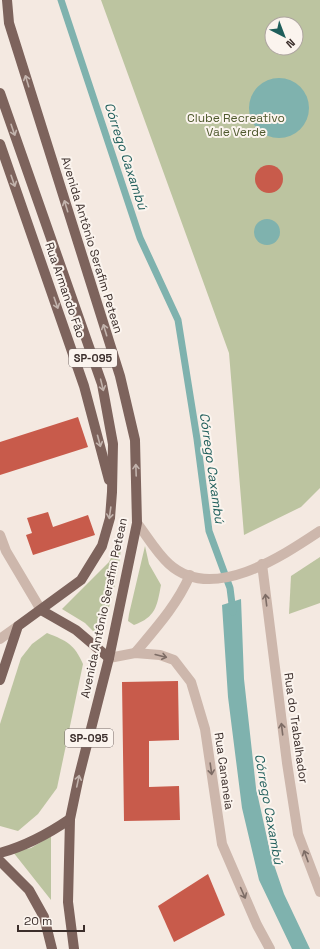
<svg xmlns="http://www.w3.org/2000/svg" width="320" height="949" viewBox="0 0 320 949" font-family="'Space Grotesk',sans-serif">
<rect width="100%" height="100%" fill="#f4e9e1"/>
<g fill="#bcc4a0" fill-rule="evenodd">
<path d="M 101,0 L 320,0 L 320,488 L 301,507 L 244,535 L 229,353 ZM 272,24 L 296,24 L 296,48 L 272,48 Z"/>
<path d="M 121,537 C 122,568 110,601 103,631 L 99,637 L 85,623 L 62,609 L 109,562 Z"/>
<path d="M 145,546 L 149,564 L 161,585 C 157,606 156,617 134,625 L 128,621 L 129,614 Z"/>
<polygon points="320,557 320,603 289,614 291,576"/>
<path d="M 47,633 C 67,641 74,644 83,664 L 57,788 L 38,814 L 18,831 L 0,826 L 0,724 L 21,658 L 32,644 Z"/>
<polygon points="51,836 51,900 13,852 31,848"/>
</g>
<g fill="#7fb2ae">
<circle cx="279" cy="108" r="30"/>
<circle cx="267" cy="232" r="13"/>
<polygon points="241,599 244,679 256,788 271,856 284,894 310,949 292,949 259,880 242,808 228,697 222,605"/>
</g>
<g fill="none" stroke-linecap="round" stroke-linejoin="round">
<polyline stroke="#7fb2ae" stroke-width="7" points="61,0 140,238 178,320 197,439 209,531 230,588 233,612"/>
</g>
<g fill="#c85b4b">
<circle cx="269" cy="179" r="14"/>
<polygon points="78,417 88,447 0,475 0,442"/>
<polygon points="48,512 53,527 88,515 95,535 33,555 26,535 32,533 27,518"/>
<polygon points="178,681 179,740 149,741 149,787 179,786 180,820 124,821 122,682"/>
<polygon points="208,874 225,915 174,942 158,906"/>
</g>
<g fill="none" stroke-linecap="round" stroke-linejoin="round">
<g stroke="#cdb7ac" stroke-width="10">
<path d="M 137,523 C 147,536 156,552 169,564 C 212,603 281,557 320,531"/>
<polyline points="0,535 6,551 41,610"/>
<polyline points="262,564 287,763 298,834 320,892"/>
<polyline points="0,639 18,626"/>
<path d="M 135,653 C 156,628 177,605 190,575"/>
<polyline points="109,658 135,653 160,655 174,660 191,682 205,729 222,844 257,925 270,949"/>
</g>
<g stroke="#7d635c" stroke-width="10">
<polyline points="7,0 9,23 120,376 135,440 137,523 109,658 79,776 70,819 68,902 74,949"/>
<polyline points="0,93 102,384 113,444 112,492 110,518 102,546 81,580 18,626 0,680"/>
<polyline points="0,144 84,386 109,480"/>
<polyline points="41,610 76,630 109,658"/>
<path d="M 0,853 C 26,846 48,834 70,819"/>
<polyline points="0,861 29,890 44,917 52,949"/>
</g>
</g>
<defs><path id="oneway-shaft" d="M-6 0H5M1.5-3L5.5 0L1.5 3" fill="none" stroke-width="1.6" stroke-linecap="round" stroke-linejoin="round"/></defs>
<g stroke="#c2b3ac">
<use href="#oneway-shaft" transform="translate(27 81) rotate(-107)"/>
<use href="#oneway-shaft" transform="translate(13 130) rotate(71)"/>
<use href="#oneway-shaft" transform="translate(13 181) rotate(71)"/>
<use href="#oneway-shaft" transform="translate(66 206) rotate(-107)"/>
<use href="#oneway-shaft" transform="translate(56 303) rotate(71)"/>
<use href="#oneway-shaft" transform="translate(105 330) rotate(-107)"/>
<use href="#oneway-shaft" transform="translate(102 385) rotate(76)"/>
<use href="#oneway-shaft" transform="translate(99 441) rotate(75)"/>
<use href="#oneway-shaft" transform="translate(136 470) rotate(-92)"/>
<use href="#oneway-shaft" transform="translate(110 513) rotate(98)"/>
<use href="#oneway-shaft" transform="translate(78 781) rotate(-78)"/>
</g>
<g stroke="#7d6c65">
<use href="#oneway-shaft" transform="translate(266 600) rotate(-97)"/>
<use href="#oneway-shaft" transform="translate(161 656) rotate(14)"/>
<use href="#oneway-shaft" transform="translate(282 729) rotate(-97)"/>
<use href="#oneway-shaft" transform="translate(211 769) rotate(82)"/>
<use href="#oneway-shaft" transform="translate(306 856) rotate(-110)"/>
<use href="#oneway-shaft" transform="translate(243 893) rotate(66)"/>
</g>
<g text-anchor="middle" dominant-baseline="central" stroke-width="4" stroke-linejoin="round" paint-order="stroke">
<g fill="#fbf4ee" stroke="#756966" stroke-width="1">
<rect x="69" y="349" width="48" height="18" rx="3"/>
<rect x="65" y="729" width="48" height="18" rx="3"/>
</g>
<g font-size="11" font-weight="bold" fill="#3b2e2b">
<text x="93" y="358">SP-095</text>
<text x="89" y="738">SP-095</text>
</g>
<g font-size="12" fill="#4f5a2e" stroke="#fbf4ee">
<text x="236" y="118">Clube Recreativo<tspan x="236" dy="14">Vale Verde</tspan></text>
</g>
<g font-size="12" fill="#3b2e2b" stroke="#fbf4ee">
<text transform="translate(92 245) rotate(73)">Avenida Antônio Serafim Petean</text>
<text transform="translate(65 290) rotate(71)">Rua Armando Fão</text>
<text transform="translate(104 608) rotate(-78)">Avenida Antônio Serafim Petean</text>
<text transform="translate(296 728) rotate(82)">Rua do Trabalhador</text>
<text transform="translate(224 771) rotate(82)">Rua Cananeia</text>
</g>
<g font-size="13" font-style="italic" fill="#1f5e5b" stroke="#fbf4ee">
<text transform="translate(126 156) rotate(72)">Córrego Caxambú</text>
<text transform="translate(212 468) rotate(82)">Córrego Caxambú</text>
<text transform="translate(269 809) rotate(80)">Córrego Caxambú</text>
</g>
</g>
<g transform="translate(284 36) rotate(138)"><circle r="19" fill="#fbf4ee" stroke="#aea5a0"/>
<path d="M0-3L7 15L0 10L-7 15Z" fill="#1f5e5b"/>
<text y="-6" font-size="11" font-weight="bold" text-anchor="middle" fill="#3b2e2b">N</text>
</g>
<path d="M18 925v6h66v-6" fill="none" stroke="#3b2e2b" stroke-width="2"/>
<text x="24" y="925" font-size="12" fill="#3b2e2b" stroke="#fbf4ee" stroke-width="3" paint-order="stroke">20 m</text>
</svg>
